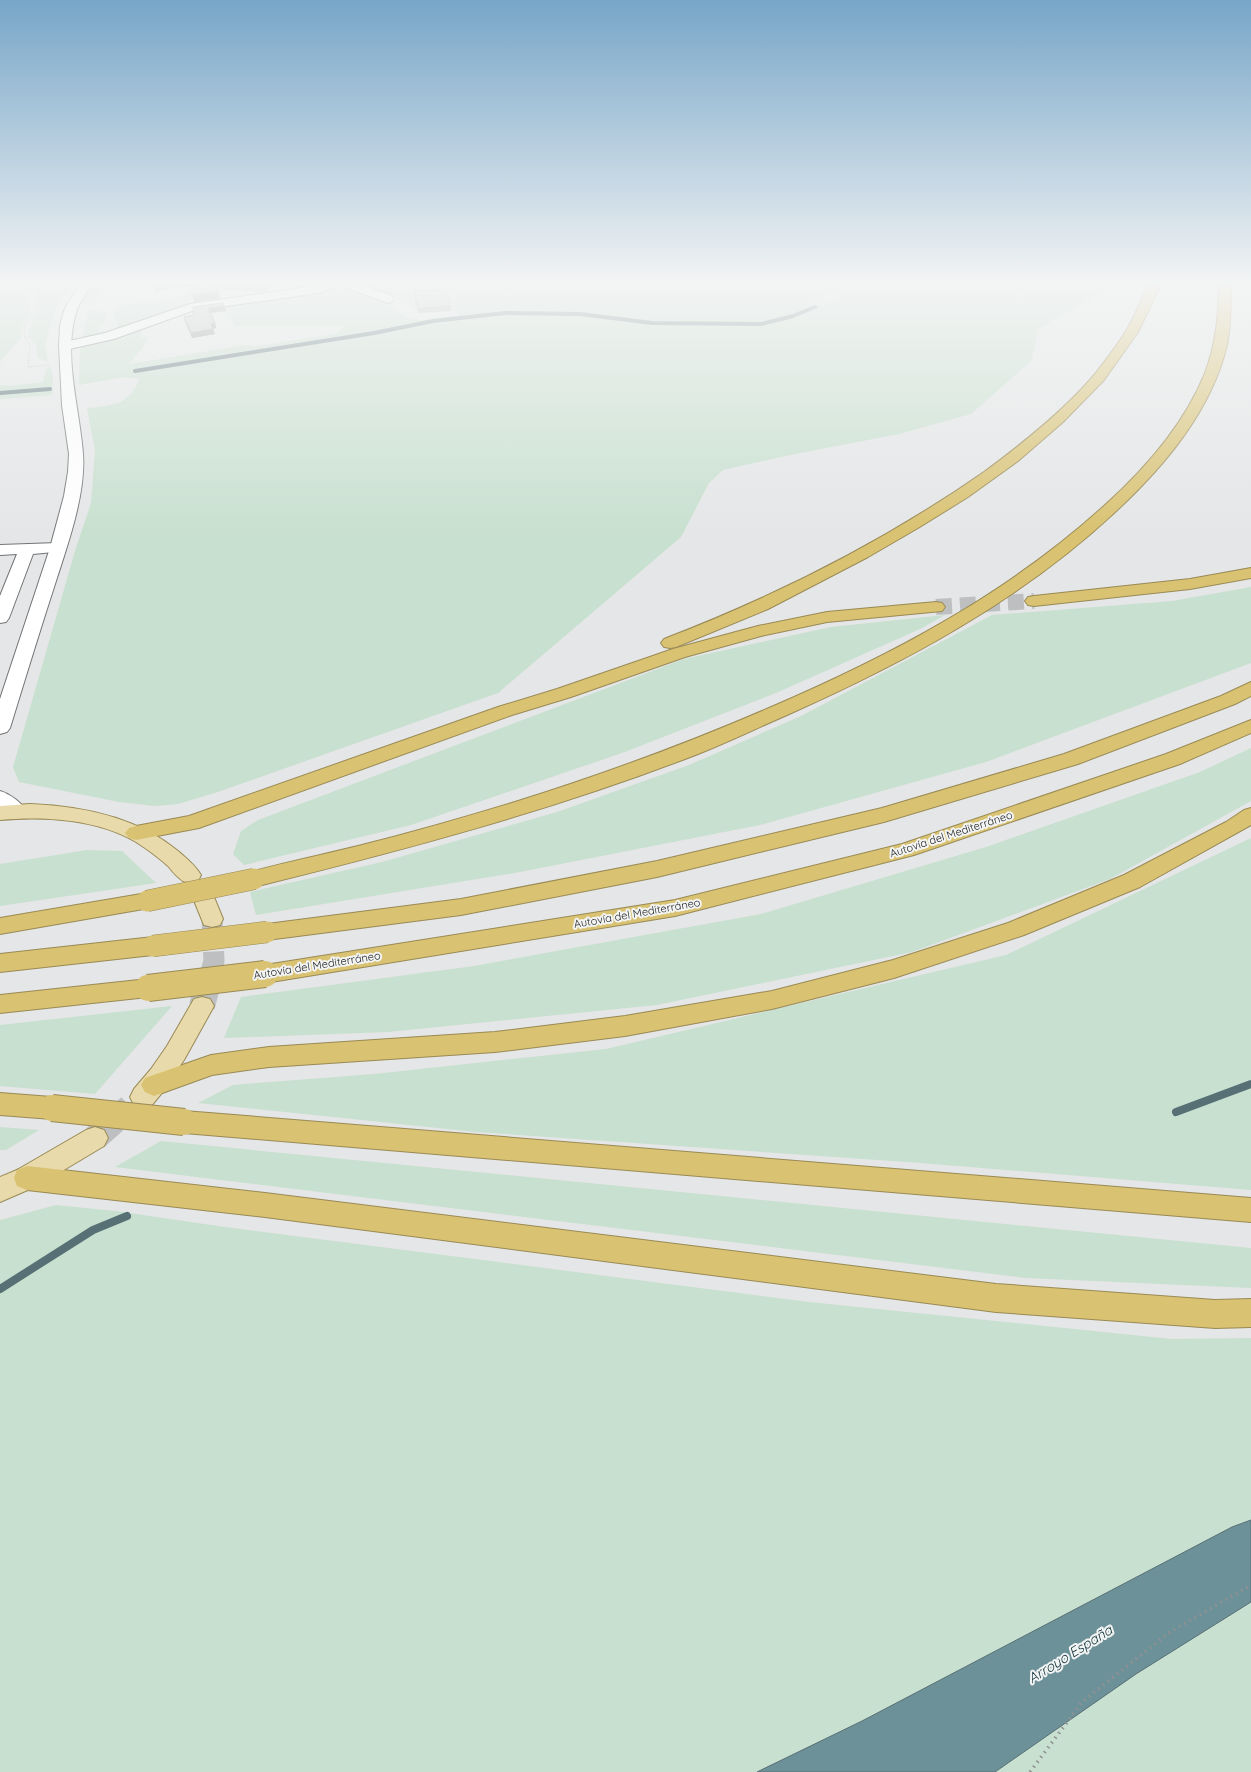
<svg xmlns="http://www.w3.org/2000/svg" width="1251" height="1772" viewBox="0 0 1251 1772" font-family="Quicksand,sans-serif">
<rect width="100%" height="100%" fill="#e5e6e7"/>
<polygon fill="#d4dce2" points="455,294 458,311 420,313 397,299 399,297"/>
<g fill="#c8e0cf">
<polygon points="4,284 38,284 32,290 29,314 22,328 21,338 0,362 0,294"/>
<polygon points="54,284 73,284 55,309 45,345 48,362 38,358 36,343 28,337 30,327 36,312 37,288 49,287"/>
<polygon points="93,284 103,284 95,299 98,302 84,304 84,300"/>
<path d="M 358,284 L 843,284 L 833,292 L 813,304 L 823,307 L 846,291 L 851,284 L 1112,284 L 1109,288 L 1038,329 L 1032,360 L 971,414 L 899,434 L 790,455 L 723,470 L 709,483 L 681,537 L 498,693 L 218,792 L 178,804 L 155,806 L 119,802 L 19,782 L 13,767 L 75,551 L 91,503 L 95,451 L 87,408 C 112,406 130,405 139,379 L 125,377 L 79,385 L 80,349 L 86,345 L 139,330 L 142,331 L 140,338 L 148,337 L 145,345 L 129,364 L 244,345 L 256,346 L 335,334 L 345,326 L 235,326 L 223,306 L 198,309 L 150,327 L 151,324 L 189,310 L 232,305 L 341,288 L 351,288 L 382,300 L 406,317 L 421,320 L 458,316 L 455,294 L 399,297 Z"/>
<path d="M 191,293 L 194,297 L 175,310 L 141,324 L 82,340 L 88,310 L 98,310 L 106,313 L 107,317 L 105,322 L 98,328 L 98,331 L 111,331 L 116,328 L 118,323 C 112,317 115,312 118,306 L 159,300 Z"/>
<polygon points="50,367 53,376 52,395 0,399 0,385 10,386 43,382 46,369"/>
<polygon points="1251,587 1251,663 986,762 760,825 515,873 256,915 250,892 382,862 557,812 689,765 801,716 992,615 1172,601"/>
<polygon points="945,615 920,629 776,693 622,753 411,825 244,865 233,854 241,831 258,820 684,659 831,627"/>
<polygon points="1251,748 1251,801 1110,879 912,952 657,1005 388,1032 224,1038 241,997 474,966 761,914 986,847 1200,772"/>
<polygon points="1251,838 1251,1190 921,1163 476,1132 198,1103 233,1085 374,1074 606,1049 1006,955"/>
<polygon points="87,850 122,851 156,883 0,906 0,864"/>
<polygon points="172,1006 95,1094 0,1086 0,1025"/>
<polygon points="0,1127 39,1130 6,1150 0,1150"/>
<polygon points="161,1141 1251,1248 1251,1288 1026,1278 115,1167"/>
<polygon points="56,1205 116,1211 218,1226 809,1302 1172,1339 1251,1338 1251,1520 1232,1527 862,1721 757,1772 0,1772 0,1220"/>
<polygon points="1251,1602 1251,1772 995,1772 1136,1674"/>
</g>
<polygon fill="#6d9198" stroke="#567075" points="1251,1520 1251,1602 1136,1674 995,1772 757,1772 862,1721 1232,1527"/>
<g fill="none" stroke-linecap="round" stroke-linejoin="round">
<g stroke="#567075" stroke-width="4">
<polyline points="135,371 374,333 433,321 505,313 580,314 652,323 761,324 793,316 815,307"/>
<polyline points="0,393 50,389"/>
</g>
<g stroke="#567075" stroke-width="8">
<polyline points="1176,1112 1251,1084"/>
<polyline points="0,1289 93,1230 127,1216"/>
</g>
<polyline stroke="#bebfc0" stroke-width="21" stroke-dasharray="21 10" stroke-linecap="butt" points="211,972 214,961 212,919"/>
<g stroke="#bebfc0" stroke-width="26" stroke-dasharray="26 13" stroke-linecap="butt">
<polyline points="202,1006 211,971"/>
<polyline points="95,1138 130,1107"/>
</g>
<polyline stroke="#bebfc0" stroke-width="16" stroke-dasharray="16 8" stroke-linecap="butt" points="936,607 1034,601"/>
<g stroke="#737475" stroke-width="2">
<g id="minor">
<polygon points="323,284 359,284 392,296 394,299 392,302 388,303 339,285 318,293 192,311 114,339 65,350 60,349 59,346 60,343 105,333 190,304 294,289"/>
<polygon points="58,543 64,545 66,548 64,551 33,554 9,618 6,622 0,623 0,596 17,554 0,555 0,545"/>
</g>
</g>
<g stroke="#737475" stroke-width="2">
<g id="secondary">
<path d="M 80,284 L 92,284 C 87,292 80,301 77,310 C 62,353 80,410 83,454 C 86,493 68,544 56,581 C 40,630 25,679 10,728 L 7,732 L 0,734 L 0,699 L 50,548 L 64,496 L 68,472 L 69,454 L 62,405 L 59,346 L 60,325 L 65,308 Z"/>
<path d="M 0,791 C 10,794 21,802 26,811 L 23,816 C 13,819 8,816 0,809 Z"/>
</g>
</g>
<g stroke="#998a56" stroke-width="2">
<g id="primary">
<path d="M 30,804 C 82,806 137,817 178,851 C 186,858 195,865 201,875 L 198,881 C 192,882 188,883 183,881 C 178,878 172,871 168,866 C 158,857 147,849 136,842 C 97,819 44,816 0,820 L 0,806 Z"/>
<polygon points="206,895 214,897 223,919 220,925 212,927 204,925 195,903 198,897"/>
<polygon points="202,997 210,999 214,1006 184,1060 161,1094 152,1105 143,1108 134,1105 130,1097 134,1089 151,1069 167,1046 194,999"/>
<polygon points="95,1127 104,1130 108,1138 104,1146 37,1186 0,1202 0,1177 17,1170 86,1130"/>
</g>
</g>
<g stroke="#998a56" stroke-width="2">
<g id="motorway">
<path d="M 1149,284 L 1161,284 L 1138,332 L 1104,380 L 1063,422 L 1018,461 L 968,497 L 918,528 L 868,557 L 768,609 L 676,647 L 670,648 L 664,647 L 661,643 L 664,639 C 776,596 885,541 984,472 C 1022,444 1065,410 1095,374 C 1105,361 1117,346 1126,331 C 1135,316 1141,300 1149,284 Z"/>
<path d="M 1219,284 L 1231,284 C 1231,304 1231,325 1227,345 C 1211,412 1163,468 1113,514 C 1018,602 904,663 787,715 C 757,728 728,742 698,754 C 554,810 404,850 254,887 L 246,885 L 243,879 L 246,873 C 283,863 321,855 358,846 C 410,833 463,818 515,802 C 601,775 686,744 769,708 C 890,656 1006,595 1104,506 C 1145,469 1184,425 1205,373 C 1216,344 1219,315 1219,284 Z"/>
<polygon points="1251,568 1251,578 1190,589 1034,606 1028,605 1025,601 1028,597 1034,596 1190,579"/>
<polygon points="936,602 942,603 945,607 942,611 827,622 761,636 685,657 571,697 512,715 199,828 136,840 129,838 125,833 129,828 136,826 189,816 498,707 557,689 673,649 758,626 827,612"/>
<polygon points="1251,682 1251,696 1235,704 1078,764 884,822 657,877 461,915 267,940 259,938 256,932 259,926 267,924 461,899 657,861 882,808 1064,754 1221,696"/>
<polygon points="1251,720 1251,733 1180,764 914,855 675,916 265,983 257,980 253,974 257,968 265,965 675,900 902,844 1166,754"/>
<polygon points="1251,808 1251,825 1140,887 1024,935 894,978 772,1009 625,1036 495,1052 269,1067 212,1075 154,1096 145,1092 141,1085 145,1078 211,1055 269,1047 495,1032 625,1016 772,991 893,960 1008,923 1124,875 1226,822 1244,810"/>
<polygon points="147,893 155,895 158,901 155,907 0,934 0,918"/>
<polygon points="153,937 161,940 165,946 161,952 153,955 0,972 0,954"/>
<polygon points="148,979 156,981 160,988 156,995 148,997 0,1013 0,995"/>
<polygon points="0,1093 52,1097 61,1100 65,1108 61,1116 52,1119 0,1115"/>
<polygon points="184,1111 1251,1198 1251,1222 184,1133 175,1130 171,1122 175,1114"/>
<polygon points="27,1166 265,1193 996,1284 1215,1300 1251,1299 1251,1327 1215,1328 996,1312 265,1217 27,1190 17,1186 14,1178 17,1170"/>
</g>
</g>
<g stroke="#919293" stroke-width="1.5" stroke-dasharray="0.5 2" stroke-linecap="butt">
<polyline points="41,284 35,289 33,312 25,327 25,337 30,346 28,367 50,365"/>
<polyline points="820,304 838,293 848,284"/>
</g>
<polyline stroke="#919293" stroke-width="3.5" stroke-dasharray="1.5 4.5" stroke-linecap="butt" points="1030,1772 1082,1702 1170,1632 1251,1585"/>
<use href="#minor" fill="#fff" fill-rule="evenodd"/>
<use href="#secondary" fill="#fff" fill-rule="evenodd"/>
<use href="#primary" fill="#e8daaa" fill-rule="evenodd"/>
<use href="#motorway" fill="#d9c271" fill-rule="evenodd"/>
<g stroke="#998a56" stroke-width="22" stroke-linecap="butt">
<g id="motorway-bridge-far1">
<polyline points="147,901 254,879"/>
<polyline points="153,946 267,932"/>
</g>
</g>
<g stroke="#998a56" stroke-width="28" stroke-linecap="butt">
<g id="motorway-bridge">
<polyline points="148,988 265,974"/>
<polyline points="52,1108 184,1122"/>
</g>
</g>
<use href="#motorway-bridge-far1" stroke="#d9c271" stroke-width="21"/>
<use href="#motorway-bridge" stroke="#d9c271" stroke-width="26"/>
</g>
<g fill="#a6a7a8">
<polygon points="152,284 272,284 264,292 217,289 220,298 194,302 192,286 155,291"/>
<polygon points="414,291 450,306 451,311 418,313"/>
<polygon points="224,306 226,311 210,313 215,323 216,328 213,329 215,334 192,338 185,322 184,317 194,315"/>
</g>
<g fill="#878888">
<polygon points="154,284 193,284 194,286 155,291"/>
<polygon points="264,284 272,284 264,292 263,285"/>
<polygon points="218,291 220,298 194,302 192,295"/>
<polygon points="224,306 226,311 209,313 208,308"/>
<polygon points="215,323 216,328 212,329 211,324"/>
<polygon points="213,329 215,334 192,338 191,333"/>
</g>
<g fill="#c1c2c3" stroke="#878888">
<polygon points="192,284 214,284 218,291 192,295"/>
<polygon points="241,284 264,284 263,285"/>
<polygon points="447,290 450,306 418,309 414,291"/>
<polygon points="223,303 224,306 208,308 215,323 211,324 213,329 191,333 184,317 194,315 193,307"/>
</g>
<linearGradient id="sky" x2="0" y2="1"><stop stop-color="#77a6c8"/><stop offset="0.53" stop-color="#f3f4f4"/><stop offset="1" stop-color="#f3f4f4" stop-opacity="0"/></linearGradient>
<rect width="1251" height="532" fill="url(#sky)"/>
<g text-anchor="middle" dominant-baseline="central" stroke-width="4" stroke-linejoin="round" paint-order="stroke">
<g font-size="11" fill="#222223" stroke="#f3f4f4">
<text transform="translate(951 834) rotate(-18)">Autovía del Mediterráneo</text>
<text transform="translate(637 913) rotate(-10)">Autovía del Mediterráneo</text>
<text transform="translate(317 965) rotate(-9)">Autovía del Mediterráneo</text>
</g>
<g font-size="14" font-style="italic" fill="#10343b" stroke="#f3f4f4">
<text transform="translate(1070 1654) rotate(-32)">Arroyo España</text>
</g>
</g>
</svg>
